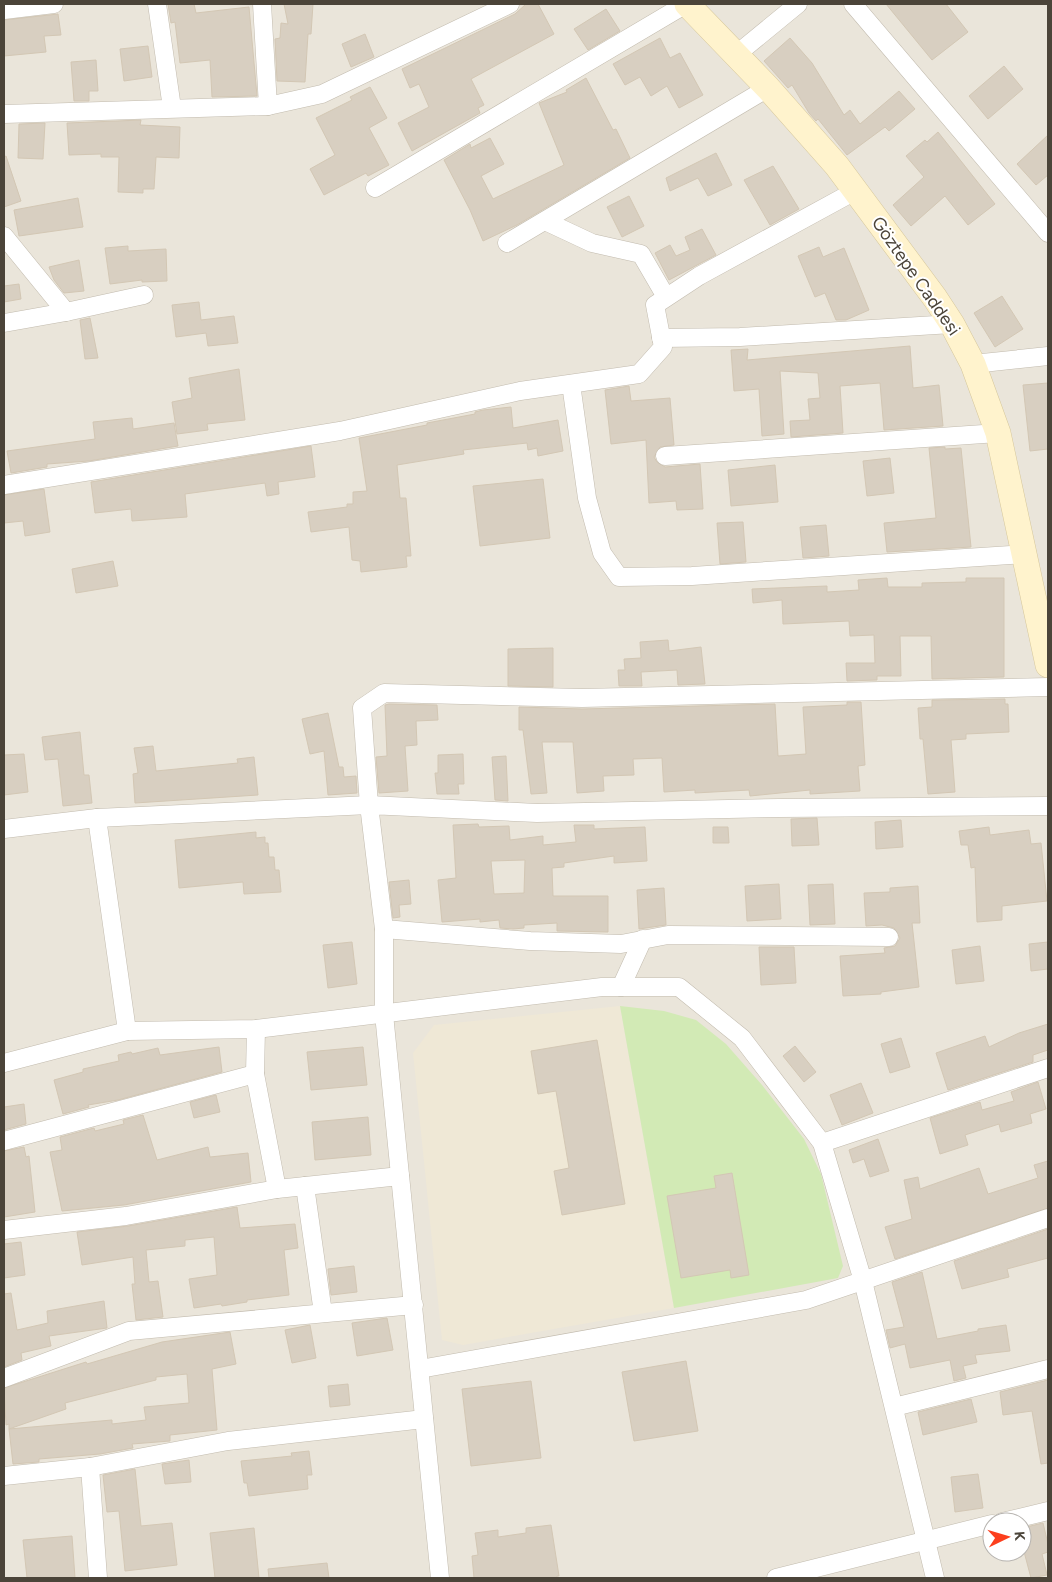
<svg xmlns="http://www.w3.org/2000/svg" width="1052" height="1582" viewBox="0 0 1052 1582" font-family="Figtree,sans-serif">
<rect width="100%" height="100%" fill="#f6f3ec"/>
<path fill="#eae5da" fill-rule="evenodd" d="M 4,4 L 1048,4 L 1048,1578 L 4,1578 ZM 992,1522 L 1022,1522 L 1022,1552 L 992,1552 Z"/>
<polygon fill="#efe8d6" points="620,1006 674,1308 463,1345 442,1340 413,1053 434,1025"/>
<polygon fill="#d2eab5" points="620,1006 664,1011 696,1020 726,1044 762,1085 804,1139 821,1174 843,1266 838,1278 674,1308"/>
<g fill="#d8cfc1" stroke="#d3c7b4" fill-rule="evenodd">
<polygon points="168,4 194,4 196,13 249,7 257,96 212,97 210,60 180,63 175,22 171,23"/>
<polygon points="284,4 313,4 311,34 308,34 305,82 277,81 275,39 280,38 281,23 288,24"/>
<polygon points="526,4 538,4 554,34 471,79 484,105 478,108 480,113 412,151 398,123 429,107 419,84 410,88 402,69 515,14"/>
<polygon points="886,4 946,4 968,32 932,60"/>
<polygon points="606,9 620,31 588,50 574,29"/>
<polygon points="58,14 61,35 44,36 46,52 4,56 4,20"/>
<polygon points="365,34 374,57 351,67 342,44"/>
<polygon points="660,38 670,58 680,53 703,95 679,108 667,86 651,96 640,77 625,85 613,64"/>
<polygon points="790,38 812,63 844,115 850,110 860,124 899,91 915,109 889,131 885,127 847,155 818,119 816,121 809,113 792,85 788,88 764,61"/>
<polygon points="148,46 152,77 124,81 120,49"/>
<polygon points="96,60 98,91 89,91 89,101 74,101 71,62"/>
<polygon points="1004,66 1023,89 988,119 969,96"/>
<polygon points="586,78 613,130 616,129 630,158 517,225 483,241 470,210 444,160 470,144 471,148 490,138 504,164 481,176 493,199 564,165 539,103 567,92 566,90"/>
<polygon points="370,87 387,118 369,128 389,165 368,176 366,173 324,195 310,169 335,155 316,118 352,100 350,97"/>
<polygon points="141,120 140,125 180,127 179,158 156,157 154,189 143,189 143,193 118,192 119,157 101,157 101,154 69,155 67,123"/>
<polygon points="45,123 43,159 18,158 19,124"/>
<polygon points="938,132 995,204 968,225 945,196 911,226 893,205 924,177 906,156 925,140 927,142"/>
<polygon points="1048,135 1048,175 1036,185 1017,164"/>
<polygon points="716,153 732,185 708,196 698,178 670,191 666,178"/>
<polygon points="6,156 21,201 4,207 4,157"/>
<polygon points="773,166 799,209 770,225 744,180"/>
<polygon points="629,196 644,226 622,237 607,207"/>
<polygon points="78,198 83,227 19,236 14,210"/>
<polygon points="702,229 716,255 669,280 655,253 670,245 676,256 690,250 685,237"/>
<polygon points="128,246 128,251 166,249 167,281 142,282 142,280 110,284 105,248"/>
<polygon points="819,247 823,257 844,248 869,310 846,320 836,320 825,293 815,297 798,256"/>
<polygon points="79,260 84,291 64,293 54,280 49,267"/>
<polygon points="19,284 21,299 4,302 4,286"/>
<polygon points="1002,296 1023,329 995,347 974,313"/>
<polygon points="199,302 201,320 234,316 238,343 208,346 206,333 176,337 172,305"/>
<polygon points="90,318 98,358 85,359 80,320"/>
<polygon points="910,346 913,388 939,385 943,426 884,430 880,383 840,386 843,433 791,437 790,421 810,420 808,399 820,398 818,373 780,371 784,434 762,436 759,389 734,391 731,350 748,349 747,360"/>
<polygon points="239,369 245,420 207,424 208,430 177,434 172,402 192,398 189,378"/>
<polygon points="1048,383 1048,449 1030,451 1023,385"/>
<polygon points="629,386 631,401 670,398 674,445 660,447 654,457 657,462 665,467 700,464 703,509 677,510 676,501 649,503 646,440 611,444 605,390"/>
<polygon points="511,407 513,428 558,420 563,451 538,456 537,448 528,450 527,443 463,450 464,454 397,465 400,498 406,498 411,556 406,556 407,567 361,572 360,561 352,560 349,527 311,532 308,512 347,507 347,504 353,504 353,492 367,491 359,438 427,425 427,423 475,414 475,412 483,410"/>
<polygon points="132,418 133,429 174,423 178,446 89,461 47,464 47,467 11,473 7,451 95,439 93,422"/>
<polygon points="311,446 315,477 278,482 279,494 267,496 265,483 185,494 187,517 132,521 131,509 95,513 91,482"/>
<polygon points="945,447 945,449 961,448 971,547 887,552 884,523 936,518 929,448"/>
<polygon points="890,458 894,493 867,496 863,461"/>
<polygon points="775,465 778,502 731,506 728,470"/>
<polygon points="543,479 550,538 480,546 473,486"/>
<polygon points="44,489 50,532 25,536 23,521 4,523 4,495"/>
<polygon points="743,522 746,562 720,564 717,523"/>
<polygon points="826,525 829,556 803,558 800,527"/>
<polygon points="113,561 118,586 76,593 72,569"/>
<polygon points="887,578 888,587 922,587 922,583 966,582 966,578 1004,578 1004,677 932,679 931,636 900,636 901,676 877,676 877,680 847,681 846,663 875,663 874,635 850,636 849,621 783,624 782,600 753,603 752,589 827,586 827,592 859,590 858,580"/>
<polygon points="668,640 669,651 701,647 705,684 678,685 677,670 641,672 642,686 619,686 618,670 625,670 624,659 641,658 640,642"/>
<polygon points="553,648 553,687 508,686 508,649"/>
<polygon points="1005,699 1005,704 1008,704 1009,732 966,734 966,739 951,740 955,792 928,794 923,739 920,739 918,708 932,707 932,700"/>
<polygon points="847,702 861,702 865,765 858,766 860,791 810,794 810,790 750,796 749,790 695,793 695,790 664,792 662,758 633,759 634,775 603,776 604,791 577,793 573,742 542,742 547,793 531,794 523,730 519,730 519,707 582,709 775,704 778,756 806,754 803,707 847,705"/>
<polygon points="389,704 437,705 438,720 416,721 417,745 405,746 408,791 379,793 376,757 387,756 385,705"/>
<polygon points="328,713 339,767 343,767 344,777 356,776 357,793 328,795 324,751 310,754 302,719"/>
<polygon points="80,732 84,775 89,775 92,803 63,806 58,759 45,760 42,737"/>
<polygon points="153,746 156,771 238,763 237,759 254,757 258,795 135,803 133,774 138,773 134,748"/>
<polygon points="24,754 28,792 4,795 4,755"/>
<polygon points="463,754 464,784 458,784 459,794 437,794 435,773 438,773 438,755"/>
<polygon points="506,756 508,801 495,800 492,757"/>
<polygon points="817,818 819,845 792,846 791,819"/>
<polygon points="901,820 903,847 876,849 875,822"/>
<path d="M 478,824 L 479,827 L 509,826 L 510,840 L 543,836 L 543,845 L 576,842 L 574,825 L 594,825 L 594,829 L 645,827 L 647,861 L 614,863 L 614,856 L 564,863 L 564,867 L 552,868 L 553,896 L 608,896 L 608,932 L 557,931 L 557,923 L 524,925 L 524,928 L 513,929 L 500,928 L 499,920 L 480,922 L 480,919 L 442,922 L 438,880 L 456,878 L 453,825 ZM 525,860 L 524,893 L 494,894 L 491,861 Z"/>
<polygon points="713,827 728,827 729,843 713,843"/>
<polygon points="989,827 990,835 1029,830 1031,844 1041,843 1047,901 1002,906 1002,920 977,922 975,867 971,868 968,845 961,845 959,831"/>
<polygon points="256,832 256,838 265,837 265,843 268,843 269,857 274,857 275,870 279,870 281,892 244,894 243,882 179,888 175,840"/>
<polygon points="409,880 411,904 399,905 400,917 393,918 389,882"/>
<polygon points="779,884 781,919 747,921 745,886"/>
<polygon points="833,884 835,924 810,925 808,885"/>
<polygon points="918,886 920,923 912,923 919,987 881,992 881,994 843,996 840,956 885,953 884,948 895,946 900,938 894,928 882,925 866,926 864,893 890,892 890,888"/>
<polygon points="664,888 666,925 639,929 637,890"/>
<polygon points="352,942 357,984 328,988 323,945"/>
<polygon points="1048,942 1048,969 1031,971 1029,944"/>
<polygon points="980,946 984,981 956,984 952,950"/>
<polygon points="759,947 794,947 796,983 761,985"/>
<polygon points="1048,1024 1048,1050 1033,1055 1033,1062 948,1090 936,1053 985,1036 989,1047 1019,1033"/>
<polygon points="901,1038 910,1067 890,1073 881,1044"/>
<polygon points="597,1040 625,1204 562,1215 554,1171 569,1168 556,1091 538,1094 531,1051"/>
<polygon points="795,1046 816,1072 804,1082 783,1056"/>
<polygon points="219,1047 222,1072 118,1100 88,1105 89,1107 63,1114 54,1080 83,1072 83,1069 119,1061 118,1055 131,1052 132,1054 158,1048 160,1055"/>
<polygon points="363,1047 367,1085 311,1090 307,1052"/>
<polygon points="1038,1082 1046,1109 1030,1114 1032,1123 1001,1132 999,1124 965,1135 968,1145 940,1154 930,1118 980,1102 982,1110 1014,1101 1011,1092"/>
<polygon points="861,1083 873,1113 842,1125 830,1095"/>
<polygon points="216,1095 220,1112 194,1118 190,1102"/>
<polygon points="24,1104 26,1124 4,1130 4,1107"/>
<polygon points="143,1115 157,1160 208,1147 210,1157 248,1153 251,1182 124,1205 62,1211 50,1152 62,1150 60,1137 94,1128 95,1131 124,1124 123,1120"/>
<polygon points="368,1117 371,1155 315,1160 312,1122"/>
<polygon points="878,1139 889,1171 870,1177 864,1159 853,1163 849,1150"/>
<polygon points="24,1147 26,1157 29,1156 35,1212 4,1217 4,1151"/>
<polygon points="1048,1161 1048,1208 895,1259 885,1227 912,1219 904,1180 918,1177 920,1189 979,1168 988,1194 1038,1178 1034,1165"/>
<polygon points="732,1173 749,1275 731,1278 730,1270 681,1278 667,1196 716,1188 714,1176"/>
<polygon points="237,1207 240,1228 295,1224 298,1248 284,1250 289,1295 247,1300 247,1302 222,1306 221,1304 194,1308 189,1279 217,1275 214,1237 185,1240 185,1246 146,1250 149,1282 158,1281 163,1317 136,1320 132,1284 135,1284 133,1257 82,1265 77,1232 128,1226"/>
<polygon points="1048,1229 1048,1258 1007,1269 1009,1277 962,1289 954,1261"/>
<polygon points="21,1242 25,1275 4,1278 4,1244"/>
<polygon points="354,1266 357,1292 331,1295 328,1269"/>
<polygon points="922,1272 937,1339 978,1331 978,1329 1006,1325 1010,1351 975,1355 977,1363 963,1366 966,1378 954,1381 950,1360 910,1368 905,1344 890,1348 886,1330 904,1327 892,1282"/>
<polygon points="11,1293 17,1330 48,1323 47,1311 104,1301 107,1328 49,1336 51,1346 21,1353 22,1360 4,1367 4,1294"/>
<polygon points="387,1318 393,1350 357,1356 352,1323"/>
<polygon points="310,1325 316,1358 292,1363 285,1330"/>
<polygon points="230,1332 236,1364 212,1369 217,1430 170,1435 170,1441 132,1444 133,1448 100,1454 39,1459 39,1462 13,1464 9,1429 112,1420 112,1424 146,1420 144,1407 189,1403 187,1374 156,1377 156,1380 65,1403 66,1409 9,1429 9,1424 6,1425 4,1388 86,1362 87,1364 162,1342"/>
<polygon points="686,1361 698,1431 634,1441 622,1372"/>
<polygon points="1048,1380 1048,1463 1041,1464 1032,1411 1003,1415 1000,1392"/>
<polygon points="531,1381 541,1458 471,1466 462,1389"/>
<polygon points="348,1384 350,1405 330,1407 328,1386"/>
<polygon points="971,1399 977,1422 923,1435 918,1412"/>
<polygon points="309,1451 312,1475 307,1475 308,1489 249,1496 247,1483 244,1483 241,1461 292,1456 291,1453"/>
<polygon points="189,1460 191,1482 165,1484 162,1464"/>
<polygon points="135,1469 141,1526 172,1523 177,1565 125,1571 119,1511 107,1512 103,1475"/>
<polygon points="978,1474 983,1508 955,1512 951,1477"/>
<polygon points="1043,1523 1048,1544 1048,1552 1042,1554 1047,1575 1031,1578 1022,1544 1022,1528"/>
<polygon points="551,1525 559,1576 557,1576 557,1578 474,1578 472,1556 478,1555 475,1533 498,1530 498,1537 526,1533 526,1528"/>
<polygon points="254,1528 259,1578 215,1578 210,1533"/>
<polygon points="72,1536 75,1578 27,1578 23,1540"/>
<polygon points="327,1563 329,1578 269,1578 268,1569"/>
</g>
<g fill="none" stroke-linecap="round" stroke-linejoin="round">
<g stroke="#c2bbae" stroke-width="19">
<g id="street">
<polyline points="157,4 172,108"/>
<polyline points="262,4 268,106"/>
<polyline points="853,4 1048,233"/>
<polyline points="4,10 54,4"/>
<polyline points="737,54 798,4"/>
<polyline points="4,114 268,106 322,94 510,4"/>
<polyline points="375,188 686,4"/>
<polyline points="545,221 592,243 641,254 666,297"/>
<polyline points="4,236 66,312 4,323"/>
<polyline points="507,243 768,88"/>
<polyline points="66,312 144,295"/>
<polyline points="661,338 740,337 952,324"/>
<polyline points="973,364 1048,356"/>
<polyline points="571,384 587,498 602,553 619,577 692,576 1024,554"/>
<polyline points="665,456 998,433"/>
<polyline points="4,485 340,431 520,391 639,374 663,347 655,305 699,276 855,191"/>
<polyline points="97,818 127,1031"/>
<polyline points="4,829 97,818 369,805 362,708 384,693 582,698 1048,687"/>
<polyline points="384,929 530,941 621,944 668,935 889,937"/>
<polyline points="621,987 643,939"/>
<polyline points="256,1029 255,1074 277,1189"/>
<polyline points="4,1063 127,1031 256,1029 602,987 679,987 742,1038 822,1143 863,1281 935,1578"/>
<polyline points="4,1141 255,1074"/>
<polyline points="822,1143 1048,1068"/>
<polyline points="305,1186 323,1313"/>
<polyline points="4,1230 126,1216 277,1189 400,1176"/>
<polyline points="420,1369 806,1300 1048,1218"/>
<polyline points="4,1378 129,1331 414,1305"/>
<polyline points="894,1407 1048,1369"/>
<polyline points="90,1467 98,1578"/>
<polyline points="4,1476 90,1467 228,1441 424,1419"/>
<polyline points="1002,1522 1048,1511"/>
<polyline points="440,1578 384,1014 384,929 369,805 537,813 780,808 1048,806"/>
<polyline points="776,1578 992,1524"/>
</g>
</g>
<g stroke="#d6c79b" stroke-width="26">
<polyline id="secondary" points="687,4 768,88 837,166 935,298 952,324 973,364 998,433 1048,665"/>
</g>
<use href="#street" stroke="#fff" stroke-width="18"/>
<use href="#secondary" stroke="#fff3cd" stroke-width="25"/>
</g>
<g text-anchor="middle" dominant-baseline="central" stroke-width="4" stroke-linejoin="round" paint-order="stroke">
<g font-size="18" fill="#4b4439" stroke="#fff">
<text transform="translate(916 276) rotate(55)">Göztepe Caddesi</text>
</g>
</g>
<rect width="1052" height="1582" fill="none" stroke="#4b4439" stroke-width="10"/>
<g transform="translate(1007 1537) rotate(85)"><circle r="24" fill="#ffffff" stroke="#b7b4b0"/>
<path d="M0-4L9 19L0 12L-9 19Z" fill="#fc3f1d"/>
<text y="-8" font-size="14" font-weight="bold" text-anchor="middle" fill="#4b4439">K</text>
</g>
</svg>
